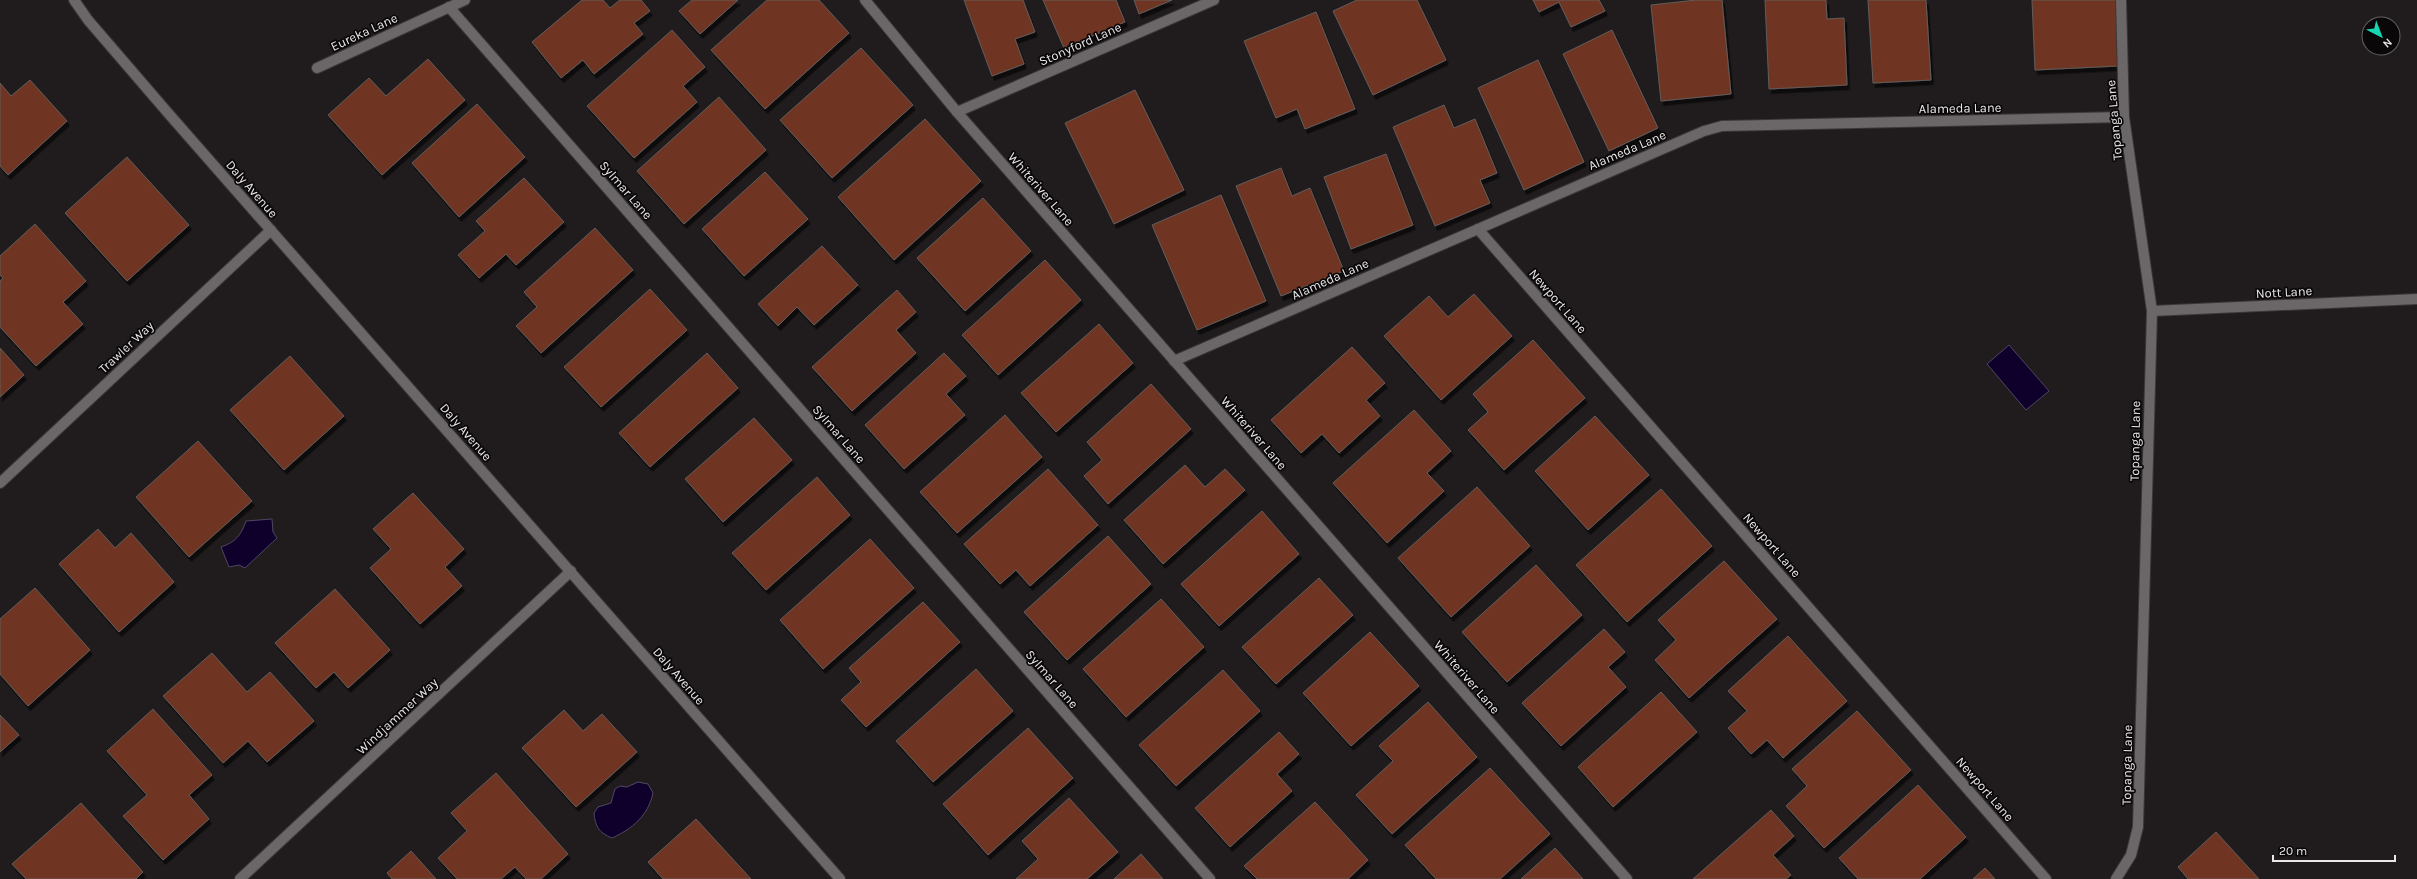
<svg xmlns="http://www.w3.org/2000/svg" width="2417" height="879" viewBox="0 0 2417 879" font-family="Karla,sans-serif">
<defs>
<filter id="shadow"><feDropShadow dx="2.5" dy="4.5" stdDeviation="0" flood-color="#0009"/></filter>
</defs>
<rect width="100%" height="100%" fill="#201c1d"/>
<g fill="#0f002b" stroke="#514564">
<polygon points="2009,345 2049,391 2026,410 1987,364"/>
<path d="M 272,519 L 273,532 L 277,538 L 245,568 L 239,565 L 229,567 L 221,547 C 236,542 241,535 246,521 Z"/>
<path d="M 638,782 L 648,784 L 653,793 C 648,816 632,829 612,838 C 599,833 595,826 594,813 L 598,807 L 611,803 L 615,789 L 620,786 L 627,787 Z"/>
</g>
<g fill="#703422" stroke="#625d5b" filter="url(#shadow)">
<polygon points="582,0 603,0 610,8 620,0 641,0 650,11 634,23 643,34 594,74 583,60 561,78 532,42"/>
<polygon points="692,0 738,0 700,34 679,11"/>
<polygon points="767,0 819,0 849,33 765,109 711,50"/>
<polygon points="964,0 1023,0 1035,32 1015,39 1024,64 992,76"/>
<polygon points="1043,0 1116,0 1125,22 1064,48"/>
<polygon points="1134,0 1172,0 1139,14"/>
<polygon points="1357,0 1417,0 1446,60 1373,95 1333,11"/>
<polygon points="1533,0 1599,0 1605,11 1571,27 1559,2 1539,12"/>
<polygon points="1696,0 1722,0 1731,94 1661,101 1651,5"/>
<polygon points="1765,0 1826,0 1827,19 1844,18 1847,85 1769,89"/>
<polygon points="1868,0 1926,0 1931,80 1873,83"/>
<polygon points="2032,0 2116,0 2119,66 2035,70"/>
<polygon points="1316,12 1355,109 1305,129 1297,109 1276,118 1244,41"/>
<polygon points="672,30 705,67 683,86 697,102 634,158 587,106"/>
<polygon points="1612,30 1658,128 1609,151 1563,54"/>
<polygon points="861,48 913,105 832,178 780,120"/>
<polygon points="428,59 465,100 382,175 328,115 369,78 386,96"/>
<polygon points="1538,60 1584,162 1524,190 1478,88"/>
<polygon points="30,80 67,121 8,175 0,166 0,83 11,96"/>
<polygon points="1135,90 1184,190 1114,224 1065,123"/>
<polygon points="719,97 766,150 684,224 637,171"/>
<polygon points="477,104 525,157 459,217 412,163"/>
<polygon points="1444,105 1454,128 1475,119 1497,173 1480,180 1490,203 1435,226 1393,127"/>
<polygon points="925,119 981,181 894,260 838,197"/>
<polygon points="1386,154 1413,225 1351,249 1324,177"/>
<polygon points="127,157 189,225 127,281 65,213"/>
<polygon points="1281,168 1292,196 1310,188 1344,271 1281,296 1236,186"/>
<polygon points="765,172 808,219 744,276 702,229"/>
<polygon points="524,178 564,222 516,265 506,254 479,278 458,255 485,231 476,221"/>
<polygon points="1221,195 1266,301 1197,330 1152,225"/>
<polygon points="983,198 1031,251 965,311 917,258"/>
<polygon points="35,224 86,281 63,302 83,324 36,366 0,327 0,281 3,278 0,275 0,256"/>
<polygon points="595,228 633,270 541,353 516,326 537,307 524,292"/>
<polygon points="822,246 858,285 814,325 797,307 778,326 758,304"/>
<polygon points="1045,260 1081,300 998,375 962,335"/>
<polygon points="650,289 687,330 601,407 564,367"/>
<polygon points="897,290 916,312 896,330 916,353 852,411 812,367"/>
<polygon points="1474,294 1512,336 1441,400 1384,336 1429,296 1448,317"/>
<polygon points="1099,324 1133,363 1056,432 1021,393"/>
<polygon points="1533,340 1585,398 1504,470 1468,430 1488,412 1473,394"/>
<polygon points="1352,347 1385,383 1366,400 1380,416 1339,453 1322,434 1301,453 1271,420"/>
<polygon points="0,348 24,375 0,397"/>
<polygon points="707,353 738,388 650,467 619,433"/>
<polygon points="944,353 966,376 946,394 965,415 904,469 865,425"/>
<polygon points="290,356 344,416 284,470 230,410"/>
<polygon points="1151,384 1191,429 1108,504 1084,476 1102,460 1087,442"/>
<polygon points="1414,410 1451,451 1427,473 1444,491 1387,543 1333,483"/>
<polygon points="1005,415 1042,457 957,533 920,492"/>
<polygon points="1595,416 1649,475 1588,530 1535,471"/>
<polygon points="754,418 792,460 723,522 685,479"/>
<polygon points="198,441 252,501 189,557 136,497"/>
<polygon points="1185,465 1205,487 1225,469 1245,490 1163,564 1124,520"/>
<polygon points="1048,469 1098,525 1030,586 1016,570 1000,584 964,544"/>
<polygon points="817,477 850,515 766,590 732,553"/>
<polygon points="1477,487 1530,546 1451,617 1398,558"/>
<polygon points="1661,489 1712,546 1627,622 1576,565"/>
<polygon points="413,493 464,549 445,567 462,586 420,624 370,568 391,549 373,529"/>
<polygon points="1262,511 1299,554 1219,626 1181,584"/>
<polygon points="98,529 115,548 131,533 174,582 119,632 59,564"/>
<polygon points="1108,536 1151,584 1067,660 1024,612"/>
<polygon points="870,539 914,588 823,669 780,620"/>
<polygon points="1724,561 1777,619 1689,698 1655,660 1676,640 1658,620"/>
<polygon points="1536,565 1582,615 1507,682 1462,632"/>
<polygon points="1319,578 1353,615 1276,684 1242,647"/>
<polygon points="35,588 90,650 28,706 0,674 0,619"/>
<polygon points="335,589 390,650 348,688 334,672 316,688 275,643"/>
<polygon points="1161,599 1204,647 1126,717 1083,669"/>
<polygon points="923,602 960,642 866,727 841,700 861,682 849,668"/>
<polygon points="1604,629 1625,652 1608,667 1626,687 1561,746 1522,703"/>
<polygon points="1370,632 1419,686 1351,746 1303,693"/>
<polygon points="1788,636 1847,701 1783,758 1767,740 1751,754 1728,728 1747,711 1728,691"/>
<polygon points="212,653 247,692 270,672 314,721 267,762 248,741 223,763 163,696"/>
<polygon points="976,669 1013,711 933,782 896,741"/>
<polygon points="1223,670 1260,711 1176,786 1139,745"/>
<polygon points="1661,692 1697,732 1613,807 1578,767"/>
<polygon points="1428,702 1477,757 1392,834 1356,795 1393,761 1379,746"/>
<polygon points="153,709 212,775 189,795 209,819 163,860 123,816 147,795 107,751"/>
<polygon points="564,710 583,731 602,714 637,752 576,807 522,748"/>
<polygon points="1857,711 1911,770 1824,848 1786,806 1807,786 1792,769"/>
<polygon points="0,715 19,735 0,752"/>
<polygon points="1028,728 1073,778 988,855 943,804"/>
<polygon points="1279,732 1299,754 1277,774 1292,791 1230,847 1195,808"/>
<polygon points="1490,768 1550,834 1500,879 1436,879 1405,845"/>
<polygon points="496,773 568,854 541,879 526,879 515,867 501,879 457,879 438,858 467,831 451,813"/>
<polygon points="1918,785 1966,837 1920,879 1858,879 1839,858"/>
<polygon points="1069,798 1118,852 1087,879 1016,879 1038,859 1022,841"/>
<polygon points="1315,802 1368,860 1348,879 1257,879 1244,866"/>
<polygon points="81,803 143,872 136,879 26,879 12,864"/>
<polygon points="1771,810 1794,836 1773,855 1791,875 1786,879 1693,879"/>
<polygon points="696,819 751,879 663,879 648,862"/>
<polygon points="2216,832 2259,879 2188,879 2178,867"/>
<polygon points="1555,848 1583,879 1521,879"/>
<polygon points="411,851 436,879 392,879 387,873"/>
<polygon points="1141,854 1163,879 1114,879"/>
<polygon points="1985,868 1995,879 1973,879"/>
</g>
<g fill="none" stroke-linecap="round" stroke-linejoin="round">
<g stroke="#3b3838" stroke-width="12">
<g id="street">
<polyline points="865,0 957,112 1627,879"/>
<polyline points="449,7 1210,879"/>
<polyline points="317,68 465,0"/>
<polyline points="957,112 1214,0"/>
<polyline points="1478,229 2046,879"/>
<polyline points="2152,311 2417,299"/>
<polyline points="1174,361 1704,131 1722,126 2124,117"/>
<polyline points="0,483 271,230"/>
<polyline points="240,879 571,571"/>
<polyline points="2116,879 2131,855 2138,827 2152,311 2124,117 2121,0"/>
</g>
</g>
<g stroke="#3b3838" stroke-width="12">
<polyline id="secondary" points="74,0 88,20 168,113 840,879"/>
</g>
<use href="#street" stroke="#6b6667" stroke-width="10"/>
<use href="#secondary" stroke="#6b6667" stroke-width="10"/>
</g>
<g text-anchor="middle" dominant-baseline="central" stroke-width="3.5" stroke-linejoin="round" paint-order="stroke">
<g font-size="13" fill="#eae7e8" stroke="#090707">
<text transform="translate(364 32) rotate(-25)">Eureka Lane</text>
<text transform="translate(1080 44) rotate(-24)">Stonyford Lane</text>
<text transform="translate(1960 108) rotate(-1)">Alameda Lane</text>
<text transform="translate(2114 120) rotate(-95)">Topanga Lane</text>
<text transform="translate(1627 150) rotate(-23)">Alameda Lane</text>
<text transform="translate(252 189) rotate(49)">Daly Avenue</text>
<text transform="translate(1041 189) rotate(49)">Whiteriver Lane</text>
<text transform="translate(626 190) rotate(49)">Sylmar Lane</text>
<text transform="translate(1330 279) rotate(-24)">Alameda Lane</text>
<text transform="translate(2284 292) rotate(-3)">Nott Lane</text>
<text transform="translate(1558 301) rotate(49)">Newport Lane</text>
<text transform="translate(126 347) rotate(-43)">Trawler Way</text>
<text transform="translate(466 432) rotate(49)">Daly Avenue</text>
<text transform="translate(1254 433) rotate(49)">Whiteriver Lane</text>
<text transform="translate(839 434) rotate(49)">Sylmar Lane</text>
<text transform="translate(2135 441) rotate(-89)">Topanga Lane</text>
<text transform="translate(1772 545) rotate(49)">Newport Lane</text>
<text transform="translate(679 676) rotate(49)">Daly Avenue</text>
<text transform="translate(1467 677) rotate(49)">Whiteriver Lane</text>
<text transform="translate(1052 679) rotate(49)">Sylmar Lane</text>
<text transform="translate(397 716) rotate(-43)">Windjammer Way</text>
<text transform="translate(2127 765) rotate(-89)">Topanga Lane</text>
<text transform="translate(1985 789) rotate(49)">Newport Lane</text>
</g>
</g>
<g transform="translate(2381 36) rotate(138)"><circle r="19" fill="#090707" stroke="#636161"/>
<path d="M0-3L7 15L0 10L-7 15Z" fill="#17d5b2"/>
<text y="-6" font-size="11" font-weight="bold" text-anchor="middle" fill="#eae7e8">N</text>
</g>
<path d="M2273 855v6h122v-6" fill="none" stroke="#eae7e8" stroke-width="2"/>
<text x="2279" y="855" font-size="12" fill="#eae7e8" stroke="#090707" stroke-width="3" paint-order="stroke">20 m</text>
</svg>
